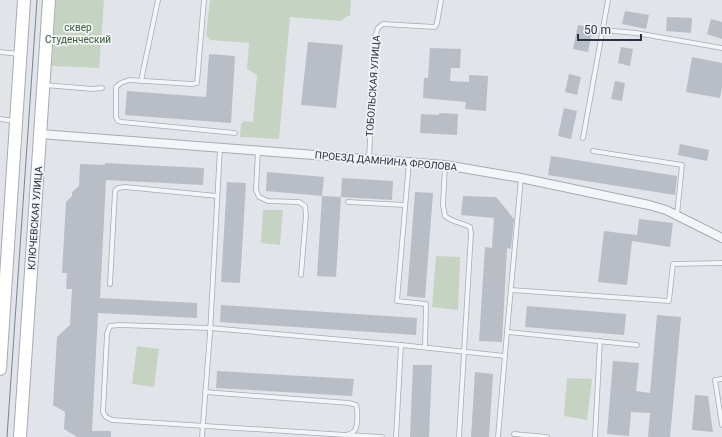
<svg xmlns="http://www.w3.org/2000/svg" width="722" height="437" viewBox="0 0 722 437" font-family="Roboto,sans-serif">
<rect width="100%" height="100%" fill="#e1e4e9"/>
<g fill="#c6d3c3">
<polygon points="56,0 104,0 99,68 52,66"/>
<polygon points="210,0 351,0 350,16 347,16 341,21 290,17 279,139 240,137 241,124 244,121 253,122 257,75 247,69 249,43 210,40 206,35"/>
<polygon points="263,210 283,210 280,245 261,243"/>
<polygon points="436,256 460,257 458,310 432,307"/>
<polygon points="137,346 159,349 154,387 132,384"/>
<polygon points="567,378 592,379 587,420 564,416"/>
</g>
<g fill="#b9bdc6">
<polygon points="625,11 649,15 646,29 622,24"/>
<polygon points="667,17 692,18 691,33 666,31"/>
<polygon points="711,19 722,22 722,39 707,34"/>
<polygon points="578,25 593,28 588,52 573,49"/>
<polygon points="308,42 343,45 336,108 301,105"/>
<polygon points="621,47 633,49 630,66 618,63"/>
<polygon points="430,48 461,49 460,68 451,68 450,81 469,82 469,75 488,76 486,111 465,109 466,102 423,98 424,78 428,78"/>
<polygon points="209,54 235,56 231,123 125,115 127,91 206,97"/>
<polygon points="692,57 722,63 722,88 720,98 686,92"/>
<polygon points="569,74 581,77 577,95 565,92"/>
<polygon points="615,81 625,83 622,101 611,99"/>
<polygon points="564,108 577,111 571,139 558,136"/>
<polygon points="439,113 458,114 457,135 420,133 421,114 439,115"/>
<polygon points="680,144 709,150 707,161 678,155"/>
<polygon points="551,156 677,176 675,195 548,175"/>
<polygon points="105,163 204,168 203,185 106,180 100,298 197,303 197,318 98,313 92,431 111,431 111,437 77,437 64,429 65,412 53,405 57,337 70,325 72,289 66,289 67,273 62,273 66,202 72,196 72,192 79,186 80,164 105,165"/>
<polygon points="267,172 324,177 322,196 266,191"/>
<polygon points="342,178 393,181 392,200 341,197"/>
<polygon points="227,182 246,183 240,283 221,282"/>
<polygon points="415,192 433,193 425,298 407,296"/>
<polygon points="322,196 341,197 336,277 317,276"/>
<polygon points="463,196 496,197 514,219 511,249 507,248 502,342 479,341 485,247 492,248 494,218 461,215"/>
<polygon points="639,219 673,223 670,247 632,241 627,285 598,282 604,231 637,235"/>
<polygon points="221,305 417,318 416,335 220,322"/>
<polygon points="527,306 626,314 624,335 525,327"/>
<polygon points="657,315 681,317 670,437 648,437 650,413 631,412 629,436 607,434 613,361 639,363 636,391 650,393"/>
<polygon points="413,365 432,365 429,437 410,437"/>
<polygon points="217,371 354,379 352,396 216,388"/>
<polygon points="475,372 493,374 489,437 471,437"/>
<polygon points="695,395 708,396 713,432 692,430"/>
</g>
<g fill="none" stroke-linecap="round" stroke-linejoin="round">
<g stroke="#a6abb3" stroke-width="5.5">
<g id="lane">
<polyline points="204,0 197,83 192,84 129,80 121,83 116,87 116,117 118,121 122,122 235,133"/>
<polyline points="603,30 636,33 722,48"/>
<polyline points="0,52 19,54"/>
<polyline points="141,81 158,0"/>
<polyline points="44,85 93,89 102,88"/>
<polyline points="0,119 15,121"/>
<polyline points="583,138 608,0"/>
<polyline points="258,151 256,190 259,197 268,201 299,202 305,206 306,215 301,275"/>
<polyline points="593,151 682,165 677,215"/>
<polyline points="369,159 375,37 378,28 383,24 435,27 437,23 441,0"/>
<polyline points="409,162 397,301 426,304 425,347"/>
<path d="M 445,165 L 443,205 L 445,216 C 454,223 461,222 470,227 L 471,233 L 459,437"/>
<polyline points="348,202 405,205"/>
<polyline points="110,284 115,191 118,188 125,187 217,196"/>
<polyline points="511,290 669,301 673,264 722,263"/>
<polyline points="507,332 637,345"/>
<path d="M 205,392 L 349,403 L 356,405 C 358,410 358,425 355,430 C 353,433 350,434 346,435 L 112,420 L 106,417 L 103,412 L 107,334 L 110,326 L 119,325 L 210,328 L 401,345 L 505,356"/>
<polyline points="722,425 715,380 722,379"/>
<polyline points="514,434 547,437"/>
<polyline points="349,435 382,437"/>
<polyline points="202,437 210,333 220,148"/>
<polyline points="396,437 401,345"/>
<polyline points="498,437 507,332 521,178"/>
<polyline points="595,437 600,341"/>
</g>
</g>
<g stroke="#a6abb3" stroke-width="10">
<polyline id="street" points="40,134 445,165 521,178 649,205 666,210 722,238"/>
</g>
<g stroke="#a6abb3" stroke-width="14">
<g id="secondary">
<polyline points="0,369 24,0"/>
<polyline points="20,437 49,0"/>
</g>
</g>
<use href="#lane" stroke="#f4f5f8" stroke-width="4"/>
<use href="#street" stroke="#f4f5f8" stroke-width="8"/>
<use href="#secondary" stroke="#fff" stroke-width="12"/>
<polyline stroke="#7b8393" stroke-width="1" points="7,437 37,0"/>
</g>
<g text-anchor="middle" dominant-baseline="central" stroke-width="3.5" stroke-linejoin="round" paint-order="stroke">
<g font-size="10" fill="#3c5c38" stroke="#f1f3f7">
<text x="78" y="27">сквер<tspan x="78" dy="12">Студенческий</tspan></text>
</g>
<g font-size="10" fill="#2a3141" stroke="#f1f3f7">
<text transform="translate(373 86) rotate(-86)">ТОБОЛЬСКАЯ УЛИЦА</text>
<text transform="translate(386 161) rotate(5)">ПРОЕЗД ДАМНИНА ФРОЛОВА</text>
<text transform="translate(35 218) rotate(-86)">КЛЮЧЕВСКАЯ УЛИЦА</text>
</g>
</g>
<path d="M578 34v6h63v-6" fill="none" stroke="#2a3141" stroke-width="2"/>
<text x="584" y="34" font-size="12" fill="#2a3141" stroke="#f1f3f7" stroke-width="3" paint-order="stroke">50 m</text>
</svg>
